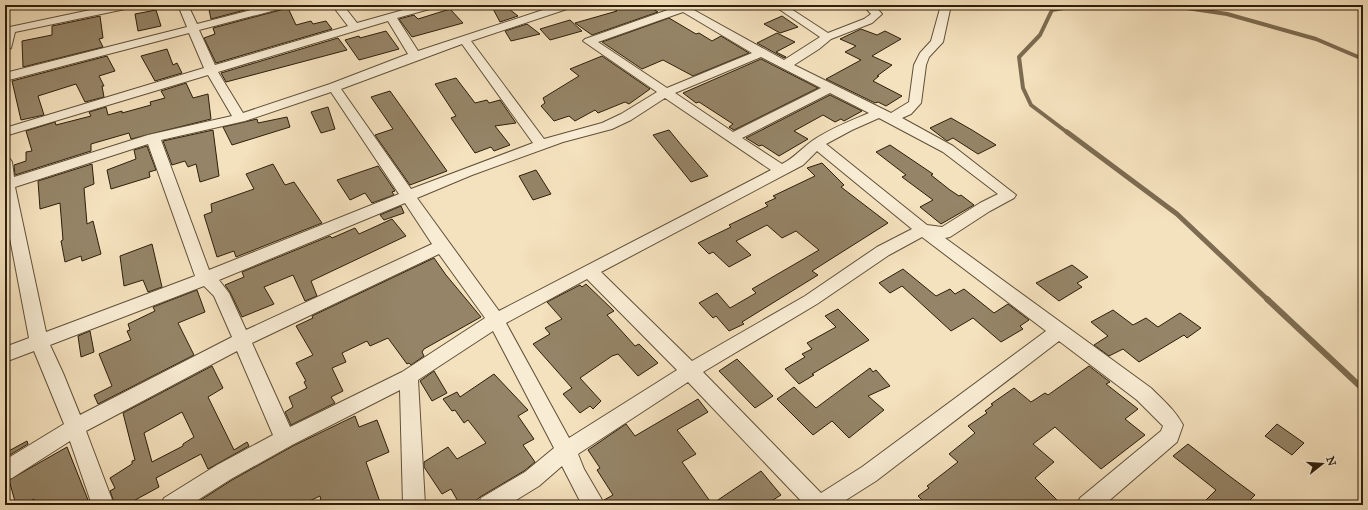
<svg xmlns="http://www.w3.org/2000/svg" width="1368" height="510" viewBox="0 0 1368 510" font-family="'IM FELL Great Primer',serif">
<rect width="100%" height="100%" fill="#f4e1bd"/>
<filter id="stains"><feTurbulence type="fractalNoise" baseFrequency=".005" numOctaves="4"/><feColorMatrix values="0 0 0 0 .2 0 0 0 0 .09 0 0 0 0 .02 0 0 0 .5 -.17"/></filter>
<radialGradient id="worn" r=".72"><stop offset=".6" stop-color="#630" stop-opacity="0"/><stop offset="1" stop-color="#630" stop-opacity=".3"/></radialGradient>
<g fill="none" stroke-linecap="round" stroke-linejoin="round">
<g stroke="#7d6c51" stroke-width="4">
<polyline points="1166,5 1227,14 1316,39 1363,59"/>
<polyline points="1068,133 1031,105 1023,88 1019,57 1040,35 1052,10 1081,5"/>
</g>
<polyline stroke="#7d6c51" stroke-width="5" points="1067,132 1177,214 1268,300"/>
<polyline stroke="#7d6c51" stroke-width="6" points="1267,299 1363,389"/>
</g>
<g fill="#958467" stroke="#2e1f0a" fill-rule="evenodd">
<polygon points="208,5 264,5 211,19"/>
<polygon points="491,5 504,5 518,16 500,22"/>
<polygon points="609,5 646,5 658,12 592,35 575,23 617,11"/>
<polygon points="288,8 296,25 311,21 313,24 326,21 332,29 216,63 204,38 215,34 213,28"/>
<polygon points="450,9 463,23 412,37 399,19 414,15 418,19"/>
<polygon points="156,10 161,26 138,31 135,14"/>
<polygon points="100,16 103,38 99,39 103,47 23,67 22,41 52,35 52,26"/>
<polygon points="782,16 798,27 780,33 764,24"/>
<polygon points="669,18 696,34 699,33 712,41 721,36 749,53 693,76 663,60 642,69 602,42"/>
<polygon points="570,20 582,31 550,40 540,29"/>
<polygon points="527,24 540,34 511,41 505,31"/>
<polygon points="861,29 877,35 885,31 901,39 872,56 892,65 877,76 879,76 873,81 902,96 886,106 878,102 875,103 826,79 861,60 845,52 856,46 840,39"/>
<polygon points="386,31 399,49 359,60 345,40 359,36 360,38"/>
<polygon points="777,33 795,42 776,52 786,57 784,58 757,43"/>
<polygon points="338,38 347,50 226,82 221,73"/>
<polygon points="167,49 173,65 177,63 182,73 155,81 141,56"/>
<polygon points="107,56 115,71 99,76 104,86 102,86 104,97 85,102 76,84 38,96 44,115 21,120 12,81"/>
<polygon points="602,56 650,89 629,104 625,102 598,113 595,110 575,121 569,116 554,121 541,106 545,103 543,98 579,76 570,69"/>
<polygon points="761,59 818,88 734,130 729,127 733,124 699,102 696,103 683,93"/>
<polygon points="456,78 475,103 487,100 489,103 500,100 516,123 495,126 510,145 494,151 491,147 475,153 451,118 456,116 435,84"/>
<polygon points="186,83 193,98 208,94 211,119 131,139 129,133 91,144 91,151 15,175 14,165 26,161 26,152 32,151 26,131 55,122 56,125 91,116 89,112 106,107 108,115 122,111 122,113 151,105 150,102 165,98 161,91"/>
<polygon points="390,91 447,171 410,185 375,135 393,129 371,97"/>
<polygon points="830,95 862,111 844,121 841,119 835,122 823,115 794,131 808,139 779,156 762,145 759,146 746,138"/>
<polygon points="328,107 335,129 321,133 311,112"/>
<polygon points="287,117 290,127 232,145 223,127 257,119 258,123"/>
<polygon points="951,118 972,130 996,145 978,154 953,138 947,141 930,128"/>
<polygon points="213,130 219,176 200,182 196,164 188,167 185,161 172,165 163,141"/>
<polygon points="669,130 682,146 708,176 691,182 653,135"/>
<polygon points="890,145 933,174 931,175 950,190 959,196 961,195 974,205 941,224 920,207 933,200 902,177 906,175 876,152"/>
<polygon points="147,146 156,170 149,172 150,177 111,189 107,170 136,159 134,150"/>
<polygon points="822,163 844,185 841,187 888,223 812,271 818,275 742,322 744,324 729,331 716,316 713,318 699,303 717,293 730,308 756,293 752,289 819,250 796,231 782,238 767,225 736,241 751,255 729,267 713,252 709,254 698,243 731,227 729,225 768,206 765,203 776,198 773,196 815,176 807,168"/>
<polygon points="92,164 94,184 84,188 87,224 93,221 101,254 82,261 81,256 65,262 61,241 63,240 60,203 40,209 38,181"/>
<polygon points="273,164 285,185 294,182 322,223 236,257 234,251 217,257 204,215 212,212 211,204 254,189 246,174"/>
<polygon points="378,166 395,191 392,192 394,195 372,203 365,193 350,200 337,180"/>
<polygon points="536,170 551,194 533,200 519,176"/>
<polygon points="401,206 404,213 384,220 380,215"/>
<polygon points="392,219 406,236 311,281 317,296 305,301 293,275 264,287 274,304 242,317 230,292 225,285 244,277 242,272 330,236 332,238 355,228 359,234"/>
<polygon points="152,244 162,287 148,292 143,280 124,286 120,256"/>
<polygon points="434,258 446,275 481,317 424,349 422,352 424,356 411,365 409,363 407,364 388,338 370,346 367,341 342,353 346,362 332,368 343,391 331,397 335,403 291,425 285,412 293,407 289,397 307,388 304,382 306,381 296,363 313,355 296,326 313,318 312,316"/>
<polygon points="1072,265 1088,277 1077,283 1082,287 1059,301 1036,283"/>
<polygon points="903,269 936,296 950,289 955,294 964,289 994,313 1008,304 1029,320 1020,326 1023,329 1001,342 973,318 951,331 902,286 890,293 879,283"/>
<polygon points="586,284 614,311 607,315 635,346 639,344 658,363 638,376 618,354 612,356 580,378 601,401 593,409 590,406 580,413 563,394 572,388 533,344 550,334 545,328 562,319 547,302 580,285 582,287"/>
<polygon points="197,290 205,312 178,323 194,355 98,404 94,395 112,386 99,354 131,340 127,331 130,330 128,324 155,311 153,307"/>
<polygon points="838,309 869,340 812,374 814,375 799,384 785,369 805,357 802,354 812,349 807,343 836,327 825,316"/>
<polygon points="1113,310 1133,325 1146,318 1158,327 1180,313 1201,328 1187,338 1184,335 1139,362 1123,349 1109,356 1094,345 1108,336 1091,322"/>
<polygon points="90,331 94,352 81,357 78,336"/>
<polygon points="737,359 773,396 755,408 719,371"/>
<path d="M 212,366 L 223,388 L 208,397 L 234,450 L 247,442 L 249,446 L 208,469 L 201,454 L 156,478 L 159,487 L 126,505 L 115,505 L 110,491 L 115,488 L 110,478 L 132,464 L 132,461 L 135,460 L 123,413 ZM 182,412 L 194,437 L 183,444 L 183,446 L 152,462 L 144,433 Z"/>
<polygon points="1089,366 1110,382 1106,384 1138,409 1125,419 1145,435 1101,469 1055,427 1033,444 1054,462 1035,478 1062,505 927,505 918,496 929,488 927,486 958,462 949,454 975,433 968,426 987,413 985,411 993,405 991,404 1014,388 1031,402 1045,393 1048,395"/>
<polygon points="870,368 873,372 876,370 890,386 868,396 884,410 849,438 832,421 813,435 777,399 794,387 816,408"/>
<polygon points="434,371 447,393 432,401 420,381"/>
<polygon points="494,374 528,410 518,416 534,439 523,445 535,462 524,471 480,497 471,505 460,505 451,489 442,494 424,467 424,462 448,447 457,459 486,443 468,420 464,423 455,410 452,411 443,399 457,392 460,397"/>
<polygon points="698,399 708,412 677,430 696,454 682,462 712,504 761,471 781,495 765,505 606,505 604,500 613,495 597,470 600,468 588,450 626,424 635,436"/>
<polygon points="355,416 359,427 377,420 389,452 366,462 381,505 322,505 320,496 301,505 193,505 232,480 293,446"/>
<polygon points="1277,424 1304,443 1292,455 1265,436"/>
<polygon points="27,441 28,444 5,458 5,453"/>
<polygon points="1188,444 1228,475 1255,495 1245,505 1201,505 1216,490 1173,456"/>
<polygon points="67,447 90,505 36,505 34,499 24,505 16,505 9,480"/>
</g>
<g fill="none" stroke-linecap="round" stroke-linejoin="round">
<g stroke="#605037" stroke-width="2">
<g id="street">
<polygon points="114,5 135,5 130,8 15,32 11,48 5,51 5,28"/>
<path d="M 178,5 L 188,5 L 197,24 L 270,5 L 288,5 L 287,7 L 199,30 L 215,65 L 348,26 L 332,5 L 343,5 L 357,23 L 421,5 L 438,5 L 437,7 L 397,18 L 418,51 L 558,5 L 574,5 L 573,7 L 471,41 L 544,139 L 602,123 L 621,114 L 657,92 L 583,41 L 585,39 L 679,6 L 698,5 L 692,9 L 784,60 L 820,37 L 773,5 L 785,5 L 828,33 L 864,19 L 871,14 L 863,5 L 874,5 L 882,14 L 872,23 L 831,39 L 819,49 L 794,65 L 891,113 L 909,102 L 914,65 L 920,53 L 931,41 L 941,5 L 951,5 L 943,42 L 929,57 L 926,65 L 921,103 L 911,114 L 902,118 L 953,146 L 1016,195 L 1014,198 L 990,211 L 950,237 L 945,238 L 1151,388 C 1163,400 1175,410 1183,425 L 1177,442 L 1104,505 L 1077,505 L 1080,498 L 1161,431 L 1163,426 L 1137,400 L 1059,341 L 876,481 L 838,505 L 805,505 L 688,382 L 578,454 L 584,469 L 605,505 L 582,505 L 562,466 L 539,486 L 508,505 L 478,505 L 481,498 L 525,472 L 554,448 L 493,331 L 418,380 L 425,505 L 403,505 L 400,390 L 292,445 L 231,479 L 190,505 L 161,505 L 164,498 L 217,465 L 273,435 L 237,351 L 86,431 L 114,505 L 92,505 L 70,441 L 12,478 L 5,480 L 5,460 L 64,424 L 34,351 L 5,362 L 5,347 L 29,338 L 5,212 L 5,158 L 10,159 L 12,162 L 14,177 L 148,135 L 232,116 L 208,75 L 5,136 L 5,128 L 204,68 L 189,33 L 5,81 L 5,73 L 187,27 ZM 683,12 L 752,53 L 667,88 L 598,42 ZM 388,21 L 408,54 L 330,84 L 243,113 L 218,72 ZM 462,44 L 533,143 L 411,189 L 341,89 ZM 761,57 L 821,88 L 733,132 L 675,93 ZM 331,92 L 399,194 L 209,270 L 161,140 L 245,121 ZM 830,93 L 869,113 C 850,121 829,129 812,141 C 801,149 794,158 782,164 L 742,138 ZM 665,98 L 771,170 L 499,311 L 417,198 L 472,175 L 563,142 L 612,129 L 631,120 ZM 879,118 L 943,152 L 998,194 L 980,203 L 942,227 L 927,225 L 826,144 L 852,130 ZM 148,144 L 195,276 L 46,332 L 15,187 ZM 817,151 L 912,229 L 877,247 L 805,296 L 692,361 L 601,272 L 803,165 ZM 405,203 L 432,244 L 246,330 L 229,293 L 219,280 ZM 922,237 L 1046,331 L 862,467 L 821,493 L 703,372 L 817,304 L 889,255 ZM 439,254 L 485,318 L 402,372 L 290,427 L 252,343 ZM 587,279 L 677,370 L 569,438 L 506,323 ZM 204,286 L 214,296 L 232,337 L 80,415 L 63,373 L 50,345 Z"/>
</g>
</g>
<use href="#street" fill="#f8ecd4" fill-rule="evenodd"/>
</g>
<rect width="1368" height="510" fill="none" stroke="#f4e1bd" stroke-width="20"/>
<rect x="6" y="6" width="1356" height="498" fill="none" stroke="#2e1f0a" stroke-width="2"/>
<rect x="10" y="10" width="1348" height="490" fill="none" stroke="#2e1f0a"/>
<g transform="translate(1322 464) rotate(73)" stroke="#f8ecd4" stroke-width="3" paint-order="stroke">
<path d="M0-3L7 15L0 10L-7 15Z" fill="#2e1f0a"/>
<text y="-6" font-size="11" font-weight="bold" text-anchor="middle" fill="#2e1f0a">N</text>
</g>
<rect width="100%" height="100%" filter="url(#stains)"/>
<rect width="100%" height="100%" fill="url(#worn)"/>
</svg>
